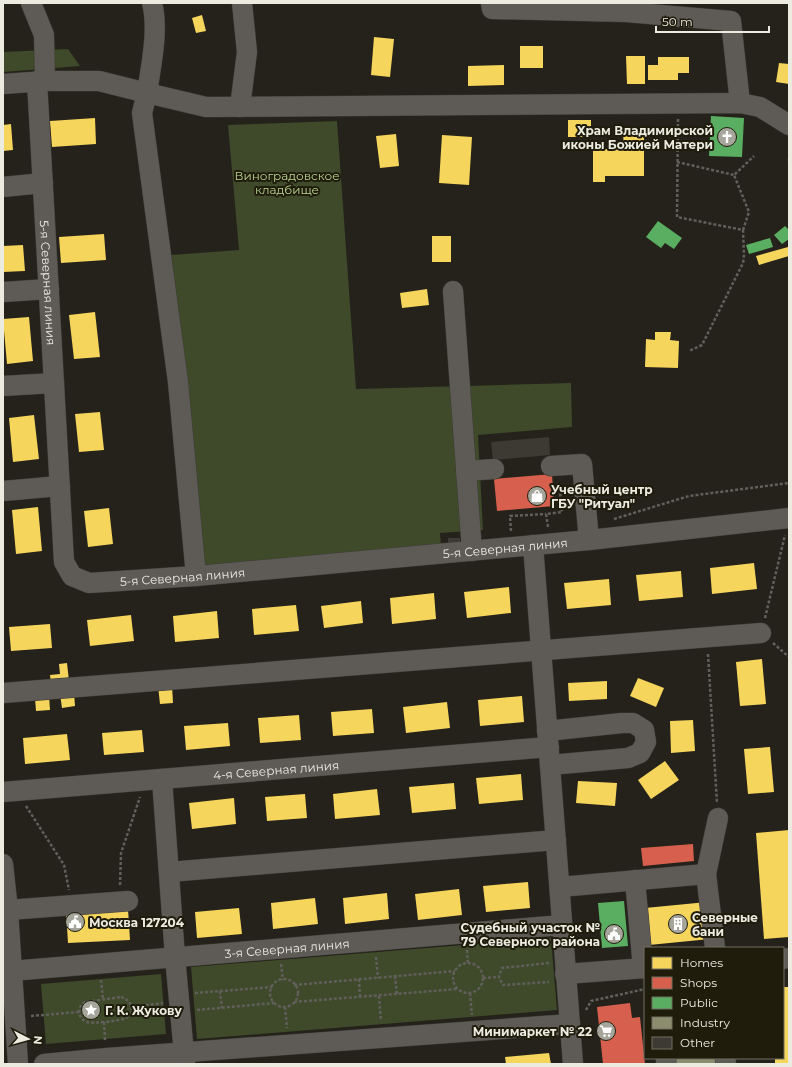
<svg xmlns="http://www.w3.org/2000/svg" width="792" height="1067" viewBox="0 0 792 1067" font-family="Montserrat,sans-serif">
<rect width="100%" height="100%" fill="#24221a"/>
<g fill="#3e4a2a">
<polygon points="68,49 80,66 3,72 3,52"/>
<polygon points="337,121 356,389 571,383 572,427 478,435 483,530 440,533 441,546 202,565 171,255 239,250 228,125"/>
<polygon points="551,938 557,1010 197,1039 191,967"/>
<polygon points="161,974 166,1034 46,1044 41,984"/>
</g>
<g fill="#f6d55c">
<polygon points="202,15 206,31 196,33 192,18"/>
<polygon points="374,37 394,39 390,77 371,75"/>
<rect x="520" y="46" width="23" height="22"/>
<polygon points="626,56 645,56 645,84 627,84"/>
<polygon points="658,57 689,57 689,73 678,73 678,80 648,80 648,65 658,65"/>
<polygon points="779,63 789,64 789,84 776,82"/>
<polygon points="504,65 504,85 468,86 468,66"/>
<polygon points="95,118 96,144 52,147 50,121"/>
<rect x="568" y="120" width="23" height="17"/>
<polygon points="11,124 13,150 3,151 3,125"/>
<polygon points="623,132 644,132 644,176 605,176 605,182 593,182 593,149 624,149"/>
<polygon points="396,134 399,166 380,168 376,136"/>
<polygon points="442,135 472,137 469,185 439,183"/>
<polygon points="104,234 106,260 61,263 59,237"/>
<rect x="432" y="236" width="19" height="26"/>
<polygon points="23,245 25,271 3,272 3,246"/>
<polygon points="788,247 789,256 759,265 756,256"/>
<polygon points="427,289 429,305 402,308 400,293"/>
<polygon points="95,312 100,357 74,359 69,315"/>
<polygon points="29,317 33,361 7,364 3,319"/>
<polygon points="655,332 671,332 670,340 679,341 678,368 645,367 646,339 655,340"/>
<polygon points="100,412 104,450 79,452 75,414"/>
<polygon points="34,415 39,459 13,462 9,418"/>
<polygon points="38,507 42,551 16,554 12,510"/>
<polygon points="109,508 113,544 88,547 84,511"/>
<polygon points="754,563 757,589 712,594 710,568"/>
<polygon points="681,571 683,597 639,601 636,575"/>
<polygon points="609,579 611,605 567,609 564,583"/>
<polygon points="509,587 511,613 467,618 464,592"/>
<polygon points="434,593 436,619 392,624 390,598"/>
<polygon points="361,601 363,623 324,628 321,606"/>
<polygon points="296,605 299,631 254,635 252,609"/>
<polygon points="217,611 219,638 175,642 173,616"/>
<polygon points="131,615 134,641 90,646 87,620"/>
<polygon points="50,624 52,648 11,651 9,627"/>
<polygon points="762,659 766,704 740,706 736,662"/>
<polygon points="67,663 69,681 51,683 50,675 60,674 59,664"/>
<polygon points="638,678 664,688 656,707 630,696"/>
<polygon points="607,681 607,699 569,701 568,683"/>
<polygon points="172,685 173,703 160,704 158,686"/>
<polygon points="74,693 75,706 62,708 60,694"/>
<polygon points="49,696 50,710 36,711 35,698"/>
<polygon points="522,696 524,722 480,726 478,700"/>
<polygon points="447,702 450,728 406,733 403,707"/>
<polygon points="372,709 374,733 333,736 331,712"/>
<polygon points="299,715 301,740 260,743 258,718"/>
<polygon points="693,720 695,751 671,753 670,721"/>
<polygon points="228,723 230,746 186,750 184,726"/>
<polygon points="142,730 144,752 104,755 102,733"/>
<polygon points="67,734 70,760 25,764 23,738"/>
<polygon points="770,747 774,792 748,794 744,749"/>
<polygon points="665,761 679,780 651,799 638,780"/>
<polygon points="521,774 523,800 479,804 476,778"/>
<polygon points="578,781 617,783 615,806 576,803"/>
<polygon points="454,783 456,809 412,813 409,787"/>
<polygon points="377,789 380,815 335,819 333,794"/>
<polygon points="305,794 307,818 267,821 265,797"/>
<polygon points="234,798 236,824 192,829 189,803"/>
<polygon points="789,830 789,937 764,939 756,833"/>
<polygon points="528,882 530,908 486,912 483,886"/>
<polygon points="459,889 462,915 418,920 415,894"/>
<polygon points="387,893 389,919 345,924 343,898"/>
<polygon points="315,898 318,924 273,929 271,903"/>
<polygon points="707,902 710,939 649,945 645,908"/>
<polygon points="239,908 242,934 197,938 195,912"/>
<polygon points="128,909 130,940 68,943 66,912"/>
<polygon points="783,987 789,987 789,1064 775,1064 775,1058 783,1058"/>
<polygon points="549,1053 551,1064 506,1064 505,1057"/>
</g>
<g fill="#d6604d">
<polygon points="552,474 554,506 497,511 494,479"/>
<polygon points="693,844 694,861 643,866 641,848"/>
<polygon points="630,1003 632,1018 640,1017 645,1064 603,1064 597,1007"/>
</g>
<g fill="#5aae61">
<polygon points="711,116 744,118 742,157 709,156"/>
<polygon points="658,221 682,238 674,249 665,243 661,248 646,237"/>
<polygon points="785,226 789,230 789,239 782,244 774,235"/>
<polygon points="770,238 773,247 749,254 746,245"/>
<polygon points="624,901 628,946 602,948 598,903"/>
</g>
<polygon fill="#8c8c6e" points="674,1058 720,1058 721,1064 674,1064"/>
<g fill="#3d3933">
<polygon points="549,437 550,455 493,460 491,442"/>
<polygon points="448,538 460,538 460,546 448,547"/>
</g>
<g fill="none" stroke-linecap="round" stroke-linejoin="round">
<g stroke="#3f3d37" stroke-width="21">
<g id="minor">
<polyline points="31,3 44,35 45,81"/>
<polyline points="491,3 492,9 626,12 731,21 740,103"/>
<path id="s1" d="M 37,81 L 64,562 L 72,576 L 89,583 L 196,576 L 589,540 L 789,518"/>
<path d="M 3,84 L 45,81 L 99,81 L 147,93 C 151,66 159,29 152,3"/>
<polyline points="240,107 247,52 242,3"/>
<polyline points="3,187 43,183"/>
<polyline points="453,291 472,551"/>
<polyline points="3,292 49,289"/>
<polyline points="3,386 54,383"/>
<polyline points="551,466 582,464 589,540"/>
<polyline points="466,471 494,469"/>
<polyline points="3,491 60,486"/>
<polyline points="533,545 573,1064"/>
<polyline points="196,576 178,382 142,113 147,93 206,107 740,103 760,107 789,125"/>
<polyline points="3,693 761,633"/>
<polyline points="547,731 622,723 633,723 644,730 646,742 640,753 628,758 550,765"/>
<polyline points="162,779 175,957 185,1064"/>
<path id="s2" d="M 3,792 L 549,747"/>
<polyline points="3,864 8,910 18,1064"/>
<polyline points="169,872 556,840"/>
<polyline points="706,874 715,948"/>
<polyline points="635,880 643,968"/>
<polyline points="560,887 706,874 718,818"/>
<polyline points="8,910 128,901"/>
<polyline points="783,959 789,958"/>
<path id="s3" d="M 11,971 L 562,925"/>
<polyline points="565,974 645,968"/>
<polyline points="666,1058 666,1064"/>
<polyline points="725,1058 726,1064"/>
<polyline points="44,1064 107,1058 570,1024"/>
</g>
</g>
<g stroke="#615f5b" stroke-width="2.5" stroke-dasharray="3 2" stroke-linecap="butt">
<polyline points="678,119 677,217 743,230 744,255 743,263 702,345 689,351"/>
<polyline points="789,161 789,158"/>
<polyline points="677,162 734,175"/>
<polyline points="743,230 749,212 734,175 754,156"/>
<polyline points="614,519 689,496 789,483"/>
<polyline points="548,527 546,514 562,512 559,482"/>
<polyline points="511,531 510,516 546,514"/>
<polyline points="765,618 785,535"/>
<polyline points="773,643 789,657"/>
<polyline points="708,654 717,803"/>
<polyline points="26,806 64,865 69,890"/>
<polyline points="120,885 121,853 140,797"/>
<polyline points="467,950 468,963"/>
<polyline points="376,957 378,978"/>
<polyline points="549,963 502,968 499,977 503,985 549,982"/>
<circle cx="468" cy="978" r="15"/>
<polyline points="281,964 283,980"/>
<polyline points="395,976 397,994"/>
<polyline points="483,978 499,977"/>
<polyline points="359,979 360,997"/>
<circle cx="284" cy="993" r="14"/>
<polyline points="101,980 103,999"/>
<polyline points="294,985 455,971"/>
<polyline points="220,991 222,1008"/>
<polyline points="195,993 272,987"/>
<polyline points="470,993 472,1015"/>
<polyline points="379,996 381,1021"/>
<path d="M 121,997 C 132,1000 135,1011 126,1018 C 119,1021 93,1024 87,1022 C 83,1021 80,1017 79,1013 C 79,1008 81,1005 85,1002 Z"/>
<polyline points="294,1002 458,989"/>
<polyline points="131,1007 163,1003"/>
<polyline points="285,1007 287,1028"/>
<polyline points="197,1010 274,1003"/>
<polyline points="586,1010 591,1001 645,989"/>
<polyline points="31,1016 79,1012"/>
<polyline points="104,1022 105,1041"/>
</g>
<use href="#minor" stroke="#5e5b57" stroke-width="20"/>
</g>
<defs>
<g id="church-disc" transform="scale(1)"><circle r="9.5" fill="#a6a59b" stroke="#1f1c0c"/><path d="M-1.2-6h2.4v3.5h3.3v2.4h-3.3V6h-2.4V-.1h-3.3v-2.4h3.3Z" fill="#fff"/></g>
<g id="shop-disc" transform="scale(1)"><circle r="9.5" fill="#a6a59b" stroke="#1f1c0c"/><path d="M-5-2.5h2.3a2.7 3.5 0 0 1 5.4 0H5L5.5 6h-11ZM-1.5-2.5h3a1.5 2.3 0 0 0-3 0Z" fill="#fff"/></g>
<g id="civic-disc" transform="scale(1)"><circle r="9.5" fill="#a6a59b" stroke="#1f1c0c"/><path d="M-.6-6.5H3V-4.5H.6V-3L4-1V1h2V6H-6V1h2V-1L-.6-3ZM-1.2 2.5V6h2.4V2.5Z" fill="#fff"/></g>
<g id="building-disc" transform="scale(1)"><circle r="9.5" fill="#a6a59b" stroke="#1f1c0c"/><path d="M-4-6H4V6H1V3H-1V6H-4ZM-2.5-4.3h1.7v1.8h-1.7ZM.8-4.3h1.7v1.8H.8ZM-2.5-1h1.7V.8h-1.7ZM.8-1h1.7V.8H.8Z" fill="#fff"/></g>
<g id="sight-disc" transform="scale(1)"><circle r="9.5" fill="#a6a59b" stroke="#1f1c0c"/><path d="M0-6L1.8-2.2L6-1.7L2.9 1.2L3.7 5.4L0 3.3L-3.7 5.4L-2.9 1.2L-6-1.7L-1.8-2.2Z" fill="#fff"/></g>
<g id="supermarket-disc" transform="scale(1)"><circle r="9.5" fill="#a6a59b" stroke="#1f1c0c"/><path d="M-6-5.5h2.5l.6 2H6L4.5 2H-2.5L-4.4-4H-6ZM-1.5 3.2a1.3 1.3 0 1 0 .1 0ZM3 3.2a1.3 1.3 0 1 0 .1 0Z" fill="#fff"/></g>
</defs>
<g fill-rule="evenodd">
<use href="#church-disc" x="727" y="137"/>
<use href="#shop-disc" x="537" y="496"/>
<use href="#civic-disc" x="75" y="922"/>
<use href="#building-disc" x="678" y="924"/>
<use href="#civic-disc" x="614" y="934"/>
<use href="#sight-disc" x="91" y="1010"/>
<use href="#supermarket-disc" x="606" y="1031"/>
</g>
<g text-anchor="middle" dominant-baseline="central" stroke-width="4" stroke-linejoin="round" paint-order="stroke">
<g font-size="12" font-weight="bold" fill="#ecebe0" stroke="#1f1c0c" text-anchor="start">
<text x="713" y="130" text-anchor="end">Храм Владимирской<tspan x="713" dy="14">иконы Божией Матери</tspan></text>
<text x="551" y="489">Учебный центр<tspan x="551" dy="14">ГБУ "Ритуал"</tspan></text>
<text x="692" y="917">Северные<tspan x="692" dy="14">бани</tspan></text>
<text x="89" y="922">Москва 127204</text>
<text x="600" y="927" text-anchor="end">Судебный участок №<tspan x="600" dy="14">79 Северного района</tspan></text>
<text x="105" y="1010">Г. К. Жукову</text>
<text x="592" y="1031" text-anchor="end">Минимаркет № 22</text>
</g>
<g font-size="12" fill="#b9d590" stroke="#1f1c0c">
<text x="287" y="175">Виноградовское<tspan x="287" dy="14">кладбище</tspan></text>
</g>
<g font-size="12" fill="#ecebe0" stroke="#1f1c0c">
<text stroke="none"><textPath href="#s1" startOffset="202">5-я Северная линия</textPath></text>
<text stroke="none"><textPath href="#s1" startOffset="934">5-я Северная линия</textPath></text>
<text stroke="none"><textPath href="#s1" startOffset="610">5-я Северная линия</textPath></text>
<text stroke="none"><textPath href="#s2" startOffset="274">4-я Северная линия</textPath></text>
<text stroke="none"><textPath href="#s3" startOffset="277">3-я Северная линия</textPath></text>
</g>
</g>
<rect width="792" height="1067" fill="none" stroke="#ecebe0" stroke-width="8"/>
<rect x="644" y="947" width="140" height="112" fill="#1f1c0c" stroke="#716f61"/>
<rect x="652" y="957" width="20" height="12" fill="#f6d55c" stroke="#716f61"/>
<text x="680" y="967" font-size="12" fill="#ecebe0">Homes</text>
<rect x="652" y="977" width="20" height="12" fill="#d6604d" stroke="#716f61"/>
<text x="680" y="987" font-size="12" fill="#ecebe0">Shops</text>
<rect x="652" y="997" width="20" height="12" fill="#5aae61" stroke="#716f61"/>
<text x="680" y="1007" font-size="12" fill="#ecebe0">Public</text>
<rect x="652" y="1017" width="20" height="12" fill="#8c8c6e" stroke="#716f61"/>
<text x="680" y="1027" font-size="12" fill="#ecebe0">Industry</text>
<rect x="652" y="1037" width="20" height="12" fill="#3d3933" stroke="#716f61"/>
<text x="680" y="1047" font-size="12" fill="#ecebe0">Other</text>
<g transform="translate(28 1039) rotate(96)" stroke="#1f1c0c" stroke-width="3" paint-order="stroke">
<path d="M0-3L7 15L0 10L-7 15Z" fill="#ecebe0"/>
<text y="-6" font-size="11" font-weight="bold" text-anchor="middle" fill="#ecebe0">N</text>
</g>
<path d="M656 26v6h113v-6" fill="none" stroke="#ecebe0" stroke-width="2"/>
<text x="662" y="26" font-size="12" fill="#ecebe0" stroke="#1f1c0c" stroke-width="3" paint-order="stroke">50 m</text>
</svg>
